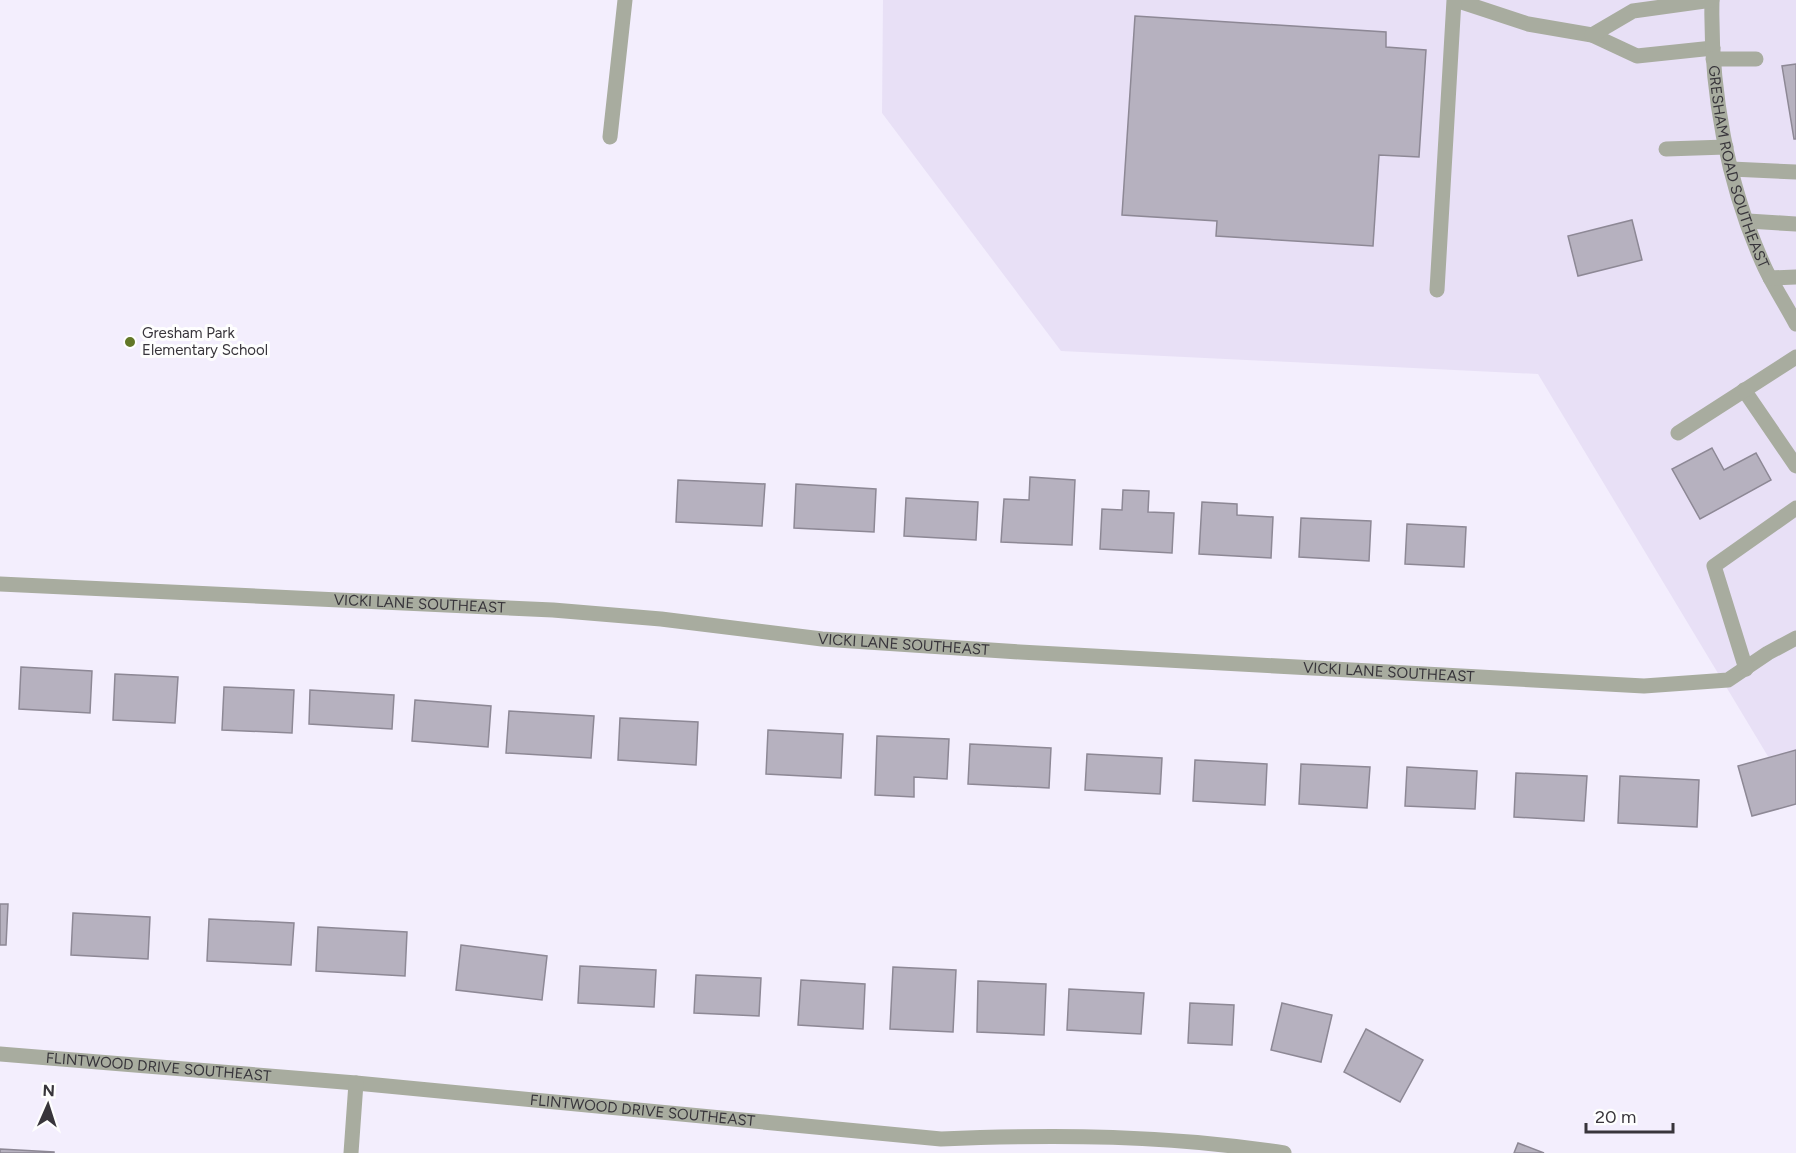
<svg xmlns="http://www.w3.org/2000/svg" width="1796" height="1153" viewBox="0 0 1796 1153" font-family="Figtree,sans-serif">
<rect width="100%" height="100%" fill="#f3eefd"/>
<polygon fill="#e8e0f6" points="883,0 1796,0 1796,803 1538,374 1061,351 882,113"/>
<g fill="#b6b1bf" stroke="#8d8895" stroke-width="1.5">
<polygon points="1135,16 1386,32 1386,47 1426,50 1419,157 1379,155 1373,246 1216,236 1217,221 1122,215"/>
<polygon points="1796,64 1796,139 1794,139 1782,66"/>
<polygon points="1632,220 1642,260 1578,276 1568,236"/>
<polygon points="1712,448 1724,470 1756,453 1771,480 1700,519 1672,469"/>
<polygon points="1030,477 1075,480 1072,545 1001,542 1004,499 1029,500"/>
<polygon points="678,480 765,484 762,526 676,522"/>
<polygon points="796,484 876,489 874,532 794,528"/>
<polygon points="1123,490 1149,491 1148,512 1174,513 1172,553 1100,549 1102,509 1122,510"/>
<polygon points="906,498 978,502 976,540 904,536"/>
<polygon points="1202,502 1237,504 1237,515 1273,517 1271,558 1199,554"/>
<polygon points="1301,518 1371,521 1369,561 1299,557"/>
<polygon points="1407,524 1466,527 1464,567 1405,564"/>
<polygon points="21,667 92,671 90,713 19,709"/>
<polygon points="115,674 178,677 175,723 113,720"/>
<polygon points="224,687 294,690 292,733 222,730"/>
<polygon points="310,690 394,695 392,729 309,724"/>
<polygon points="415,700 491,706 488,747 412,741"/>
<polygon points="509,711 594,716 591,758 506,753"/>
<polygon points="620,718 698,722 696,765 618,760"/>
<polygon points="768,730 843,734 841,778 766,774"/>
<polygon points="877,736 949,739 947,779 914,777 914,797 875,795"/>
<polygon points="970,744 1051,748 1049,788 968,784"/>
<polygon points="1796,750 1796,804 1752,816 1738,766"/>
<polygon points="1087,754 1162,758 1160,794 1085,790"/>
<polygon points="1195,760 1267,764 1265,805 1193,801"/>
<polygon points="1301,764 1370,767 1367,808 1299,804"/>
<polygon points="1407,767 1477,771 1475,809 1405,806"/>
<polygon points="1516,773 1587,776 1584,821 1514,817"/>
<polygon points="1620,776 1699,780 1697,827 1618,823"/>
<polygon points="0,904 8,904 6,945 0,945"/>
<polygon points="73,913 150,917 148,959 71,955"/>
<polygon points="209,919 294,923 291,965 207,961"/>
<polygon points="318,927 407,932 405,976 316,971"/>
<polygon points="461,945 547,956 542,1000 456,990"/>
<polygon points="580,966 656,970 654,1007 578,1003"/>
<polygon points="893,967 956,970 953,1032 890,1029"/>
<polygon points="696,975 761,978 759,1016 694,1013"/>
<polygon points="801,980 865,984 863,1029 798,1025"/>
<polygon points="978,981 1046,984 1044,1035 977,1032"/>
<polygon points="1069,989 1144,993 1141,1034 1067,1030"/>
<polygon points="1190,1003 1234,1005 1232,1045 1188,1043"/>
<polygon points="1282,1003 1332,1015 1321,1062 1271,1050"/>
<polygon points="1366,1029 1423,1060 1400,1102 1344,1072"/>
<polygon points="1518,1143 1544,1153 1514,1153"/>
<polygon points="0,1149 54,1152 54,1153 0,1153"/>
</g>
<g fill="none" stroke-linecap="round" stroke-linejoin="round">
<g stroke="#a8ac9f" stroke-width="15">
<polyline points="1455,0 1528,24 1592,35 1637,56 1713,48"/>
<path id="s1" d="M 1712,0 C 1710,90 1727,185 1765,268 C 1774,287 1786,305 1796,324"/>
<polyline points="1592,35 1633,11 1712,0"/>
<polyline points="1713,59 1756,59"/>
<polyline points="610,137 625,0"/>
<polyline points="1666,149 1726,147"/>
<polyline points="1731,169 1796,172"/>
<polyline points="1748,221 1796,224"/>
<polyline points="1770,278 1796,277"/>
<polyline points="1437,290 1454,0"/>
<polyline points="1744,390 1796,466"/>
<polyline points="1678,433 1796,357"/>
<path id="s2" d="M 0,584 L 553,610 L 661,619 L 822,639 L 1020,652 L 1644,686 L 1728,680 L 1768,653 L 1796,638"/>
<polyline points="1746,669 1714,566 1796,508"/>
<path id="s3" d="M 0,1054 L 356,1083 L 941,1139 C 1056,1134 1170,1135 1284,1153"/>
<polyline points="351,1153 356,1083"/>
</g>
</g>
<circle fill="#627727" stroke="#fefefe" stroke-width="2" cx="130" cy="342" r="6"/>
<g text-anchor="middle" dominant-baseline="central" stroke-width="6" stroke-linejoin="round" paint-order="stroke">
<g font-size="15" fill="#38353b" stroke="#fefefe">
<text stroke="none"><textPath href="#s1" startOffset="170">GRESHAM ROAD SOUTHEAST</textPath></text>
<text stroke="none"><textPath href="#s2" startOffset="420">VICKI LANE SOUTHEAST</textPath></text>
<text stroke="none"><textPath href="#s2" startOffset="906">VICKI LANE SOUTHEAST</textPath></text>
<text stroke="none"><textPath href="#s2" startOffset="1392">VICKI LANE SOUTHEAST</textPath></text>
<text stroke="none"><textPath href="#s3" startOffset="159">FLINTWOOD DRIVE SOUTHEAST</textPath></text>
<text stroke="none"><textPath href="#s3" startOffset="645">FLINTWOOD DRIVE SOUTHEAST</textPath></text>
</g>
<g font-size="15" fill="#38353b" stroke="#fefefe" text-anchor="start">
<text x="142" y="333">Gresham Park<tspan x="142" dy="17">Elementary School</tspan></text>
</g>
</g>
<g transform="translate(48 1105) rotate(3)" stroke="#fefefe" stroke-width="4.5" paint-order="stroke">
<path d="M0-4.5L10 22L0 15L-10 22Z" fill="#38353b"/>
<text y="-9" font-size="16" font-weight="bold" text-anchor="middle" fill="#38353b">N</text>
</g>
<path d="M1586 1123v9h87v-9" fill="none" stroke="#38353b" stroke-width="3"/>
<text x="1595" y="1123" font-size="18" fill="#38353b" stroke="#fefefe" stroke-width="4.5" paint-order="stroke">20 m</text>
</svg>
